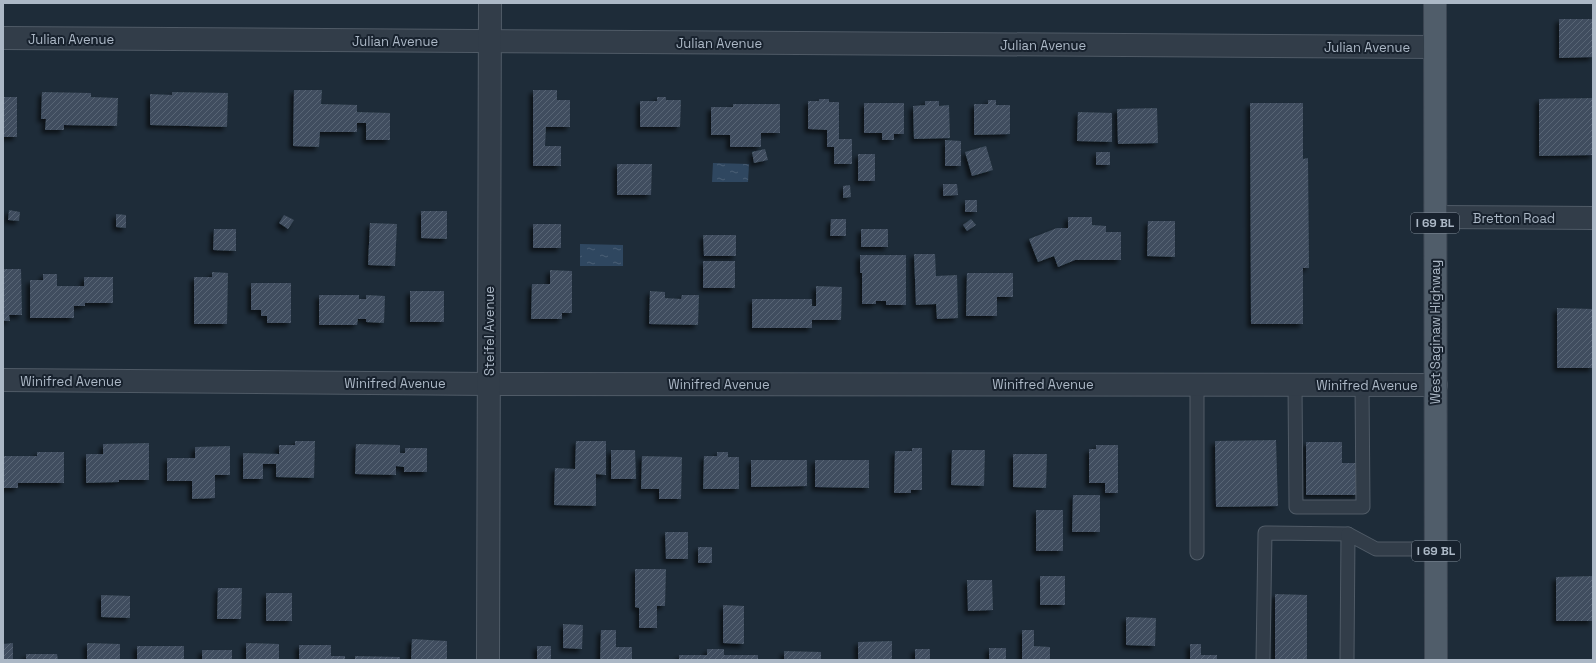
<svg xmlns="http://www.w3.org/2000/svg" width="1596" height="663" viewBox="0 0 1596 663" font-family="'Space Grotesk',sans-serif">
<defs>
<pattern id="water-ripples" width="26" height="14" patternUnits="userSpaceOnUse"><rect width="26" height="14" fill="#2f4760"/><path d="M2 4q2-2 4 0t4 0M15 11q2-2 4 0t4 0" fill="none" stroke="#4a5f75"/></pattern>
<pattern id="building-hatch" width="6" height="6" patternUnits="userSpaceOnUse"><rect width="6" height="6" fill="#3f4e5e"/><path d="M-1 1l2-2M0 6l6-6M5 7l2-2" fill="none" stroke="#586574"/></pattern>
<filter id="shadow"><feDropShadow dx="-3.5" dy="3.5" stdDeviation="2" flood-color="#0009"/></filter>
</defs>
<rect width="100%" height="100%" fill="#1e2c39"/>
<g fill="url(#water-ripples)">
<polygon points="713,163 749,164 748,182 712,182"/>
<polygon points="580,244 623,245 623,266 580,266"/>
</g>
<g fill="url(#building-hatch)" filter="url(#shadow)">
<polygon points="1559,19 1593,19 1593,57 1559,58"/>
<polygon points="294,90 322,90 321,104 357,105 357,112 390,113 390,140 366,140 366,123 357,123 357,132 320,132 319,147 293,146"/>
<polygon points="533,90 557,90 557,100 570,100 570,127 546,127 545,146 561,146 561,166 533,166"/>
<polygon points="42,92 91,93 91,97 118,98 117,126 64,125 64,130 45,130 46,119 41,119"/>
<polygon points="172,92 228,93 227,127 150,125 150,94 172,95"/>
<rect x="3" y="97" width="14" height="40"/>
<polygon points="657,97 666,97 666,100 681,100 680,127 640,127 640,101 657,101"/>
<polygon points="1593,98 1593,155 1539,156 1539,99"/>
<polygon points="819,99 829,99 829,102 839,102 839,139 852,139 852,164 834,164 834,147 827,147 827,130 808,129 808,101 819,101"/>
<polygon points="988,100 996,100 996,105 1010,105 1010,134 974,135 974,104 988,104"/>
<polygon points="925,101 939,101 939,106 949,105 950,138 914,139 913,106 925,105"/>
<polygon points="864,103 904,103 904,134 894,134 894,140 882,140 882,133 864,133"/>
<polygon points="1250,103 1303,103 1303,159 1308,158 1309,268 1303,268 1303,324 1251,324"/>
<polygon points="733,104 780,104 780,133 761,133 761,147 730,147 730,135 711,135 711,107 733,107"/>
<polygon points="1157,108 1158,143 1118,144 1117,109"/>
<polygon points="1078,112 1112,113 1112,142 1077,141"/>
<polygon points="945,140 961,141 961,166 945,166"/>
<polygon points="986,146 993,170 972,176 965,152"/>
<polygon points="765,149 768,160 754,163 752,152"/>
<rect x="1096" y="152" width="14" height="13"/>
<rect x="858" y="154" width="17" height="27"/>
<polygon points="617,164 652,164 651,195 617,195"/>
<polygon points="943,184 957,184 958,195 943,196"/>
<polygon points="850,185 851,197 843,198 843,186"/>
<rect x="965" y="200" width="12" height="12"/>
<polygon points="9,210 20,212 19,221 8,220"/>
<polygon points="421,211 447,211 447,239 421,238"/>
<polygon points="116,214 126,215 126,228 116,227"/>
<polygon points="284,215 294,220 288,229 279,223"/>
<polygon points="1068,217 1092,217 1092,225 1106,226 1106,232 1121,232 1121,260 1075,260 1058,267 1054,256 1038,262 1029,239 1057,228 1068,228"/>
<polygon points="831,219 846,219 846,236 830,236"/>
<polygon points="971,219 976,225 967,231 963,225"/>
<polygon points="1148,221 1175,221 1175,257 1147,256"/>
<polygon points="370,223 397,224 395,266 368,265"/>
<rect x="533" y="224" width="28" height="24"/>
<polygon points="214,229 236,229 236,251 213,250"/>
<rect x="861" y="229" width="27" height="18"/>
<polygon points="703,235 736,235 736,256 704,256"/>
<polygon points="914,254 935,254 936,276 957,275 958,318 937,319 936,304 916,305"/>
<polygon points="860,255 906,255 906,305 886,305 886,301 876,301 876,304 862,304 862,273 860,273"/>
<rect x="703" y="261" width="32" height="27"/>
<polygon points="3,269 21,269 22,315 9,315 10,321 3,321"/>
<polygon points="550,270 572,271 572,313 562,313 562,319 531,319 532,284 550,284"/>
<polygon points="212,272 228,273 227,324 194,324 194,277 212,277"/>
<polygon points="967,273 1013,273 1013,297 997,297 997,316 966,316"/>
<polygon points="43,274 57,274 57,286 84,286 84,277 113,277 113,303 85,303 85,306 74,306 74,318 30,318 30,280 43,280"/>
<polygon points="251,283 291,283 291,323 267,323 267,316 261,316 261,310 251,310"/>
<polygon points="816,286 842,287 841,320 812,320 812,328 752,328 752,299 812,299 812,306 816,306"/>
<rect x="410" y="291" width="34" height="31"/>
<polygon points="650,291 665,292 665,298 681,299 682,295 699,295 698,325 649,324"/>
<polygon points="319,295 359,295 359,299 366,299 366,295 385,296 384,323 366,322 366,319 358,319 357,325 319,325"/>
<polygon points="1557,308 1593,309 1593,368 1557,368"/>
<polygon points="1276,440 1278,506 1216,507 1215,441"/>
<polygon points="295,441 315,441 314,478 276,477 276,464 263,464 263,479 243,479 243,453 279,454 279,445 295,445"/>
<polygon points="576,441 606,441 606,475 596,474 596,506 554,505 555,468 575,469"/>
<polygon points="1306,442 1342,442 1342,463 1359,463 1359,495 1306,495"/>
<polygon points="149,443 149,480 119,480 119,482 86,483 86,454 103,454 103,444"/>
<polygon points="356,444 400,445 400,453 405,453 405,448 427,448 427,472 404,472 404,467 396,466 396,475 355,474"/>
<polygon points="1096,445 1118,445 1118,493 1105,493 1105,483 1089,483 1089,449 1096,449"/>
<polygon points="230,446 230,475 215,475 215,498 192,499 192,481 167,481 167,458 195,458 195,447"/>
<polygon points="912,448 922,448 922,490 911,490 911,493 894,493 895,451 912,451"/>
<polygon points="611,450 635,450 636,479 611,479"/>
<polygon points="952,450 985,450 984,486 951,485"/>
<polygon points="37,452 64,452 64,483 18,483 18,488 3,488 3,456 37,456"/>
<polygon points="717,452 728,452 728,457 739,457 739,489 703,489 704,456 717,456"/>
<polygon points="1013,454 1047,454 1046,488 1013,487"/>
<polygon points="642,456 682,457 681,499 659,499 659,489 641,489"/>
<polygon points="751,460 807,460 807,486 751,487"/>
<polygon points="815,460 869,460 869,488 815,487"/>
<polygon points="1073,495 1100,495 1100,532 1072,532"/>
<rect x="1036" y="510" width="27" height="41"/>
<polygon points="665,532 688,532 688,559 666,559"/>
<rect x="698" y="547" width="14" height="16"/>
<polygon points="635,569 666,569 665,606 657,606 657,628 639,628 639,608 635,607"/>
<rect x="1040" y="576" width="25" height="29"/>
<polygon points="1593,576 1593,621 1556,621 1556,577"/>
<polygon points="967,580 992,580 993,610 968,611"/>
<polygon points="218,588 242,588 241,619 217,619"/>
<rect x="266" y="593" width="26" height="28"/>
<polygon points="1275,594 1307,595 1307,660 1275,660"/>
<polygon points="101,595 130,596 130,618 101,617"/>
<polygon points="723,605 744,606 744,644 723,643"/>
<polygon points="1126,617 1156,618 1155,646 1126,645"/>
<polygon points="563,624 583,625 582,649 563,648"/>
<polygon points="601,630 616,630 616,647 632,647 632,660 600,660"/>
<polygon points="1022,630 1034,630 1034,646 1050,647 1050,660 1022,660"/>
<polygon points="412,639 447,641 447,660 411,660"/>
<polygon points="892,641 892,660 858,660 858,642"/>
<polygon points="13,643 13,660 3,660 3,644"/>
<polygon points="87,643 120,644 120,660 87,660"/>
<polygon points="246,643 279,644 279,660 246,660"/>
<polygon points="1190,644 1201,644 1201,655 1217,655 1217,660 1190,660"/>
<polygon points="299,645 331,645 331,656 345,656 345,660 299,660"/>
<rect x="137" y="646" width="47" height="14"/>
<rect x="537" y="646" width="14" height="14"/>
<rect x="989" y="648" width="17" height="12"/>
<polygon points="707,649 724,649 724,655 758,655 758,660 679,660 679,655 707,655"/>
<rect x="915" y="649" width="15" height="11"/>
<rect x="202" y="650" width="30" height="10"/>
<polygon points="784,651 821,652 821,660 784,660"/>
<polygon points="26,654 57,654 58,660 26,660"/>
<polygon points="355,656 400,657 400,660 355,660"/>
</g>
<g fill="none" stroke-linecap="round" stroke-linejoin="round">
<g stroke="#505b67" stroke-width="15">
<g id="service">
<polyline points="1197,384 1197,553"/>
<polyline points="1295,384 1296,507 1363,507 1362,385"/>
<polyline points="1263,660 1265,533 1348,534"/>
<polyline points="1347,660 1348,534 1376,549 1436,549"/>
</g>
</g>
<g stroke="#505b67" stroke-width="24">
<g id="minor">
<polyline points="3,38 1435,47"/>
<polyline points="1435,217 1593,218"/>
<polyline points="3,380 488,384 1436,385"/>
<polyline points="488,660 490,3"/>
</g>
</g>
<g stroke="#3c4653" stroke-width="24">
<polyline id="primary" points="1435,3 1436,660"/>
</g>
<use href="#service" stroke="#323d49" stroke-width="13"/>
<use href="#minor" stroke="#323d49" stroke-width="22"/>
<use href="#primary" stroke="#505d6a" stroke-width="22"/>
</g>
<g text-anchor="middle" dominant-baseline="central" stroke-width="4" stroke-linejoin="round" paint-order="stroke">
<g fill="#18222e" stroke="#808b98" stroke-width="1">
<rect x="1411" y="213" width="48" height="20" rx="3"/>
<rect x="1412" y="541" width="48" height="20" rx="3"/>
</g>
<g font-size="12" font-weight="bold" fill="#acb8c6">
<text x="1435" y="223">I 69 BL</text>
<text x="1436" y="551">I 69 BL</text>
</g>
<g font-size="13" fill="#acb8c6" stroke="#18222e">
<text x="71" y="39">Julian Avenue</text>
<text x="395" y="41">Julian Avenue</text>
<text x="719" y="43">Julian Avenue</text>
<text x="1043" y="45">Julian Avenue</text>
<text x="1367" y="47">Julian Avenue</text>
<text x="1514" y="218">Bretton Road</text>
<text transform="translate(489 331) rotate(-90)">Steifel Avenue</text>
<text transform="translate(1435 332) rotate(-90)">West Saginaw Highway</text>
<text x="71" y="381">Winifred Avenue</text>
<text x="395" y="383">Winifred Avenue</text>
<text x="719" y="384">Winifred Avenue</text>
<text x="1043" y="384">Winifred Avenue</text>
<text x="1367" y="385">Winifred Avenue</text>
</g>
</g>
<rect width="1596" height="663" fill="none" stroke="#acb8c6" stroke-width="8"/>
</svg>
